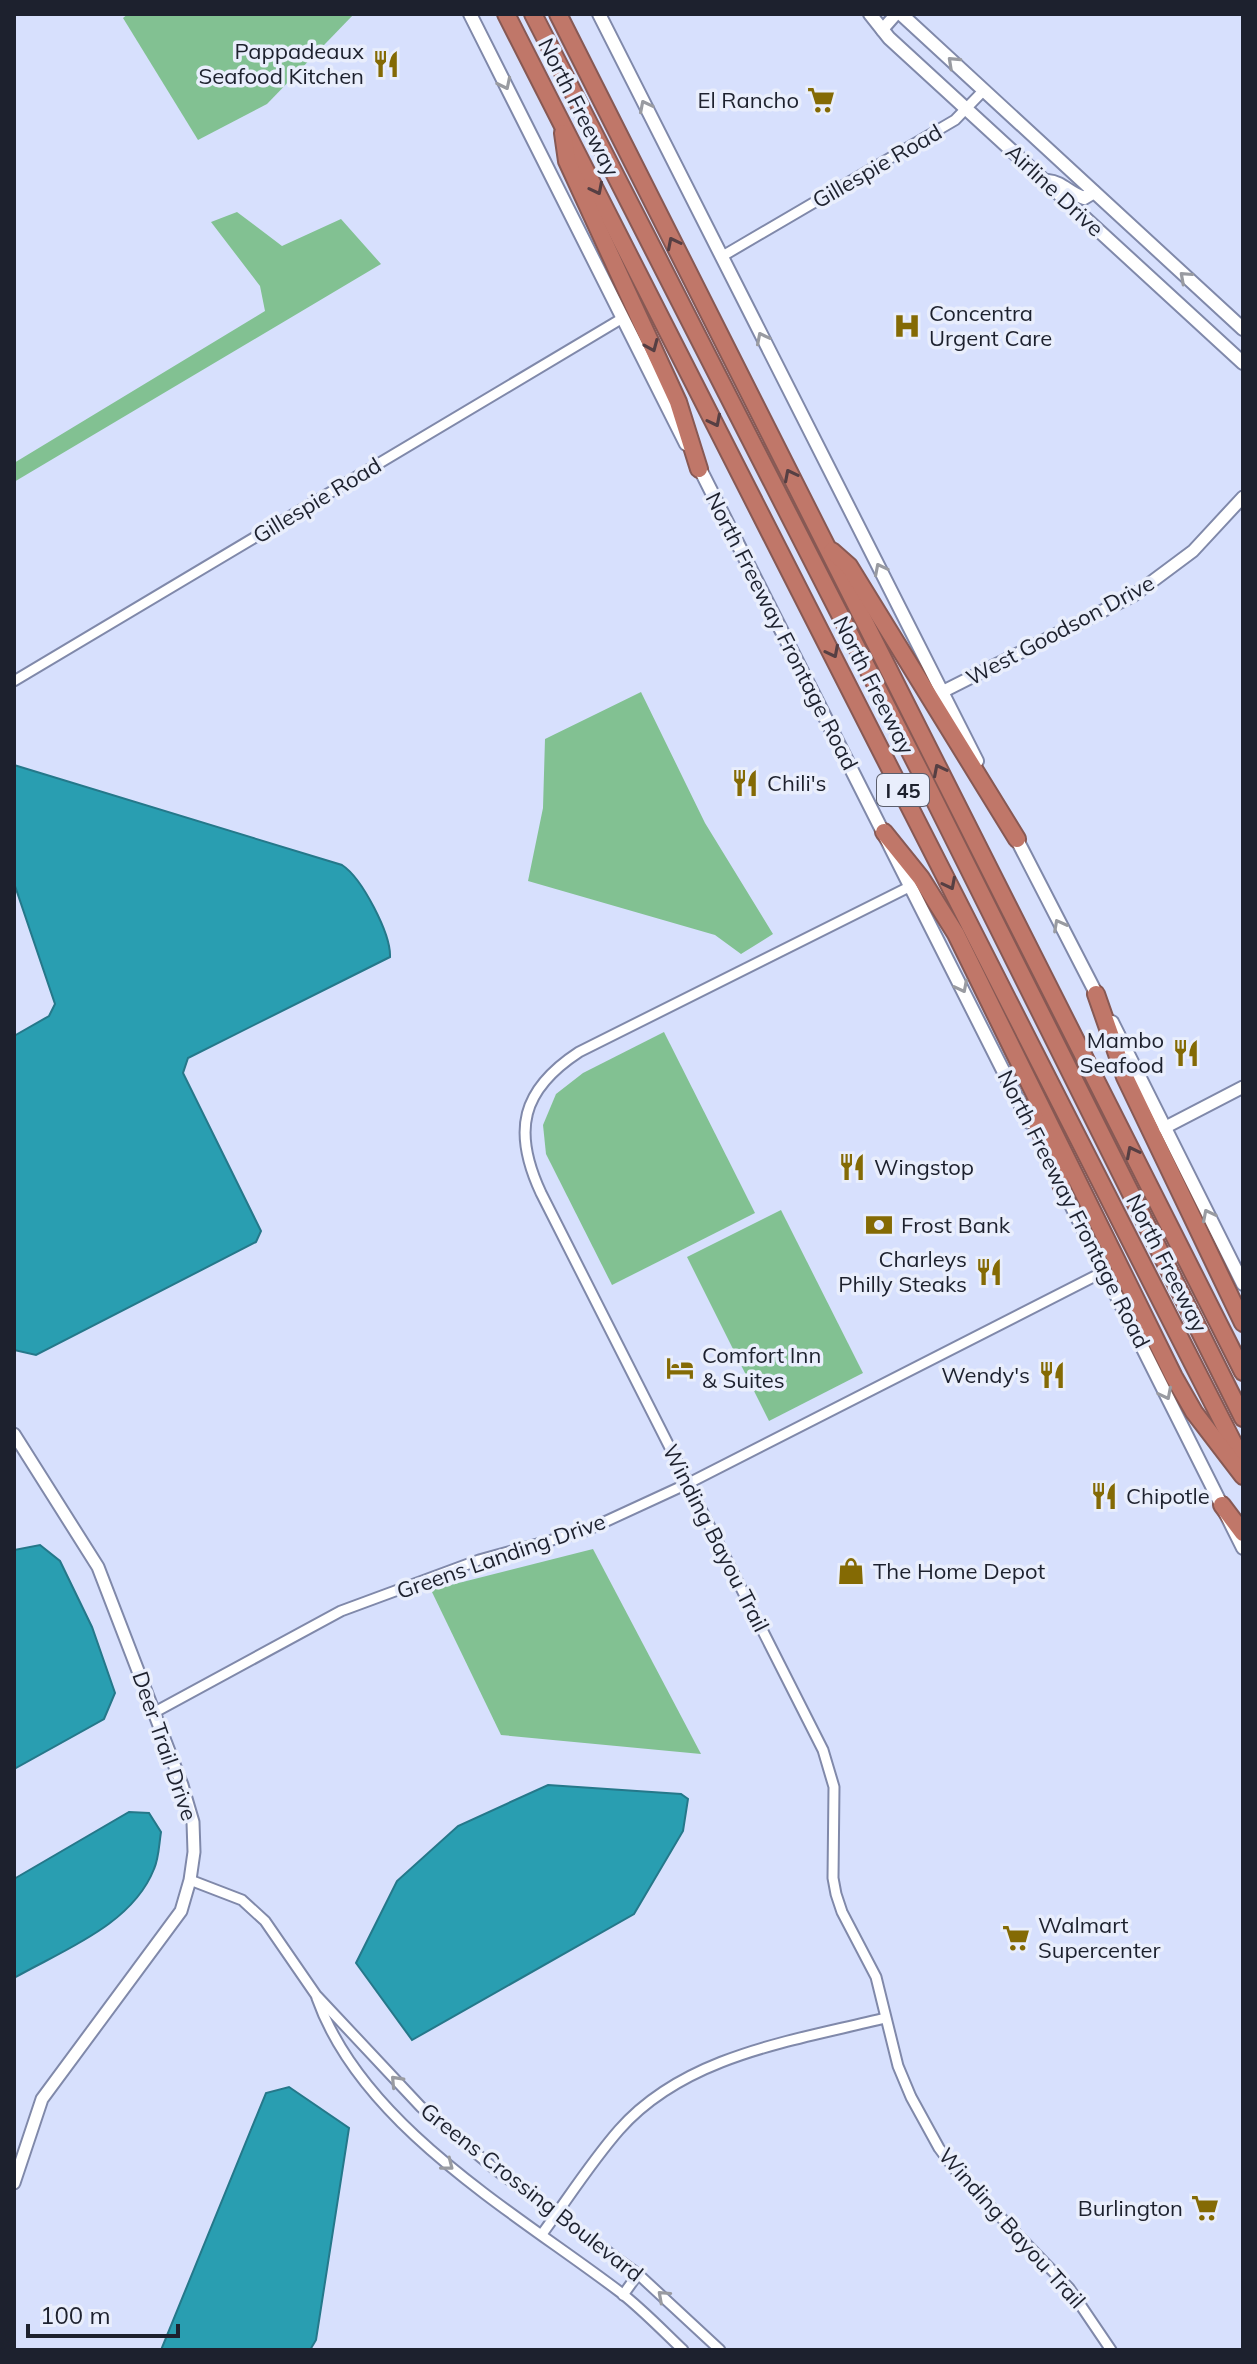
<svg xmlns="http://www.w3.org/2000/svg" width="1257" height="2364" viewBox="0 0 1257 2364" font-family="Mulish,sans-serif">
<rect width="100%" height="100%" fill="#d7e0fd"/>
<g fill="#82c192">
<polygon points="128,14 354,14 267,104 198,140 123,18"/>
<polygon points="237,212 282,246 341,219 381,264 14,482 14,463 265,311 260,286 211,222"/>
<polygon points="641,692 705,823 773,934 741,954 715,935 528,881 543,808 545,739"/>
<polygon points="664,1032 755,1213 612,1285 546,1154 543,1125 556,1094 583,1073"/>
<polygon points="781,1210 863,1373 769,1421 687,1257"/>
<polygon points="593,1549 701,1754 501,1735 431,1590"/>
</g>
<g fill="#299eb1" stroke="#25788a" stroke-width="2">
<path d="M 14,765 L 342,865 C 362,878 391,934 390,957 L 188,1058 L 183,1073 L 261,1231 L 256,1242 L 36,1355 L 14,1350 L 14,1036 L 49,1016 L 55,1004 L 14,883 Z"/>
<polygon points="40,1545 60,1561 92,1627 115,1693 104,1719 14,1769 14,1550"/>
<polygon points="548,1785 681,1794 688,1799 683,1831 634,1914 412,2040 356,1963 397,1881 458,1826"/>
<path d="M 129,1812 L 149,1813 L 161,1832 C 159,1844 159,1858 154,1869 C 132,1925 63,1950 14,1978 L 14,1879 Z"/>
<polygon points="289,2087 349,2128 316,2340 310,2350 161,2350 266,2093"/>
</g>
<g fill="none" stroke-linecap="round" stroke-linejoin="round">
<g stroke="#8089aa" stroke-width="13">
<g id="minor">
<polyline points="721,257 955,120 984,90"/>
<polyline points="14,681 621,319"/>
<path d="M 911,886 L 579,1052 C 521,1090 512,1131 541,1193 L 823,1750 L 834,1787 L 833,1878 L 836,1894 L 842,1912 L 876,1977 L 898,2066 L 911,2097 L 939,2148 L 956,2171 L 1069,2288 L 1111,2350"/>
<polyline points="155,1712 341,1611 479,1560 585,1531 689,1483 1105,1271"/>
<polyline points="190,1880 242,1900 265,1921 316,1995 421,2107 496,2170 638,2274 720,2350"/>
<path d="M 317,1998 C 362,2126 516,2213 620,2292 C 642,2309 663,2331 683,2350"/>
<path d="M 542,2234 C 567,2200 591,2162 619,2130 C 685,2055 793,2041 885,2018"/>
<polyline points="623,2295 638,2274"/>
</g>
</g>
<g stroke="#8089aa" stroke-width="15">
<g id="tertiary">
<polyline points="882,30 896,14"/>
<polyline points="942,692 1134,595 1193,551 1243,497"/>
<polyline points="1164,1128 1243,1087"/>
<polyline points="14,1434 98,1567 182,1785 193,1822 194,1852 190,1880 181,1911 42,2099 14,2183"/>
</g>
</g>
<g stroke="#8089aa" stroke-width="16">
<g id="secondary">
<polyline points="470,14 686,444"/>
<polyline points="599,14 977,761"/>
<polyline points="870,14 889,38 1243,363"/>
<polyline points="901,14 1243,329"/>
<path d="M 1048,181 C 1062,182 1070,194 1084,198 L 1094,192"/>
<polyline points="697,463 1029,1122"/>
<polyline points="1014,834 1099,999"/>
<polyline points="1112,1022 1243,1284"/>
<polyline points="1059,1181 1243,1548"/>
</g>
</g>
<g stroke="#875954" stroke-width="20">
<g id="motorway">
<polyline points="506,14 1243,1462"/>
<polyline points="533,14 924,779 1243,1418"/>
<polyline points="558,14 1243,1372"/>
<polyline points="563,133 567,161 678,402 699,469"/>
<polyline points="832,551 849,566 1017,839"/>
<polyline points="884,832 921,878 956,934 1174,1377 1194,1412 1243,1476"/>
<polyline points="1096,994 1125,1077 1243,1323"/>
<polyline points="1031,1108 1063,1189"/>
<polyline points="1222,1505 1243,1533"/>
</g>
</g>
<use href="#minor" stroke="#fff" stroke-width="9"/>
<use href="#tertiary" stroke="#fff" stroke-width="11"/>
<use href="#secondary" stroke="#fff" stroke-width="12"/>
<use href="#motorway" stroke="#c07769" stroke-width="16"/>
</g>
<defs><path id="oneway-chevron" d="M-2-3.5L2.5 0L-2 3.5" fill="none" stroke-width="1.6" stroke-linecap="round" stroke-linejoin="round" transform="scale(2)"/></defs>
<g stroke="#999ba1">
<use href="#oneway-chevron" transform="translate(953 62) rotate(-137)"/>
<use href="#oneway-chevron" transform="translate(505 84) rotate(64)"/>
<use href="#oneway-chevron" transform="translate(645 106) rotate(-117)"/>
<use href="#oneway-chevron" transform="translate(1185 277) rotate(-138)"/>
<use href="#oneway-chevron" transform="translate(762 338) rotate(-117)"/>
<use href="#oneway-chevron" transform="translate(880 569) rotate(-117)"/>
<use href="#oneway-chevron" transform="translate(1059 925) rotate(-118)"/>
<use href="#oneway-chevron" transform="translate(962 987) rotate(63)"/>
<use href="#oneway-chevron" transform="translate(1208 1215) rotate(-117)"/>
<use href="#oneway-chevron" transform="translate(1166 1394) rotate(63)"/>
<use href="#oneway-chevron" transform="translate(396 2081) rotate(-133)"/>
<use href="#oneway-chevron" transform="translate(448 2165) rotate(38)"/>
<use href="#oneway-chevron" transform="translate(663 2296) rotate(-138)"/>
</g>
<g stroke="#563f43">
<use href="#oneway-chevron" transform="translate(597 189) rotate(63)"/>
<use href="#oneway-chevron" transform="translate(673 243) rotate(-117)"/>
<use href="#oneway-chevron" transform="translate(652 346) rotate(67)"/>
<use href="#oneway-chevron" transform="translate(715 421) rotate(63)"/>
<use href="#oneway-chevron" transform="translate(790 475) rotate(-117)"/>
<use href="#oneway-chevron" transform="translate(833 652) rotate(63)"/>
<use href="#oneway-chevron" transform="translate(939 770) rotate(-117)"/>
<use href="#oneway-chevron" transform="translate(950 884) rotate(63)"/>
<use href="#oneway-chevron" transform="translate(1132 1152) rotate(-117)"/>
</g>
<defs>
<g id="restaurant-bare" transform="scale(2.16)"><path d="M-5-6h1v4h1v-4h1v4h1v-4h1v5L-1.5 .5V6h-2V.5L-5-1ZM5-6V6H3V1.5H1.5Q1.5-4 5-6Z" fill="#846a04" stroke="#e9eefc" stroke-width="2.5" paint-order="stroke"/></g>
<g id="supermarket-bare" transform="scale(2.16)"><path d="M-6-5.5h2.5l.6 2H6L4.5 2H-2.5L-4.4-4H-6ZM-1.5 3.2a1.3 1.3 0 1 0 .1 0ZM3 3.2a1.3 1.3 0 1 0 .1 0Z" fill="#846a04" stroke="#e9eefc" stroke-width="2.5" paint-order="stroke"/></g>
<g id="hospital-bare" transform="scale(2.16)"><path d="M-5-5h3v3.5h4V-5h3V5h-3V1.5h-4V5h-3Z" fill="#846a04" stroke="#e9eefc" stroke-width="2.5" paint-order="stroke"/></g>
<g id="bank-bare" transform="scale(2.16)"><path d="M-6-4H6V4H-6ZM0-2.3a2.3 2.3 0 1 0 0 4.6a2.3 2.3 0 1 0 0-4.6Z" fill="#846a04" stroke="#e9eefc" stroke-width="2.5" paint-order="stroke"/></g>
<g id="hotel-bare" transform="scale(2.16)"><path d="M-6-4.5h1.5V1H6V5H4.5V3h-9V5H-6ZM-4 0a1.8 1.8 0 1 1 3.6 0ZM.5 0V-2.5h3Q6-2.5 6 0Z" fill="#846a04" stroke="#e9eefc" stroke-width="2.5" paint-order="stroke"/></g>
<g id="shop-bare" transform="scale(2.16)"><path d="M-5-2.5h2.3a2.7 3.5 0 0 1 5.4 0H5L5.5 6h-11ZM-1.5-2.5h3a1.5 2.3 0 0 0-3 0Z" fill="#846a04" stroke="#e9eefc" stroke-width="2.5" paint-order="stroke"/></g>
</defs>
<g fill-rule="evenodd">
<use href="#restaurant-bare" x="386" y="64"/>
<use href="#supermarket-bare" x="821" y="100"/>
<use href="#hospital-bare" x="907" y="326"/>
<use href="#restaurant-bare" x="745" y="783"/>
<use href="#restaurant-bare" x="1186" y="1053"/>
<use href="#restaurant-bare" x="852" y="1167"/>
<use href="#bank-bare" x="879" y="1225"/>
<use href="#restaurant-bare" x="989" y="1272"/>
<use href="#hotel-bare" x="680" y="1368"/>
<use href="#restaurant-bare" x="1052" y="1375"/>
<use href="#restaurant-bare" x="1104" y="1496"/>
<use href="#shop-bare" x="851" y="1571"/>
<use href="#supermarket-bare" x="1016" y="1938"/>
<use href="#supermarket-bare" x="1205" y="2208"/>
</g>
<g text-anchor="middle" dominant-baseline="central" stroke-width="7" stroke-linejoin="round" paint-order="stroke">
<rect fill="#e9eefc" stroke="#5a5e6c" stroke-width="2" x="877" y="774" width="52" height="32" rx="6"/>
<g font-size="20" font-weight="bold" fill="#1d212e">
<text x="903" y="790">I 45</text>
</g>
<g font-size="22" fill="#1d212e" stroke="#e9eefc" text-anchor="start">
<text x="364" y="51" text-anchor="end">Pappadeaux<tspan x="364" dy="25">Seafood Kitchen</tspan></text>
<text x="799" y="100" text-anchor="end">El Rancho</text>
<text x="929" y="313">Concentra<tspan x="929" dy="25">Urgent Care</tspan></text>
<text x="767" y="783">Chili's</text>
<text x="1164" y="1040" text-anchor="end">Mambo<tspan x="1164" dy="25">Seafood</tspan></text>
<text x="874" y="1167">Wingstop</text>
<text x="901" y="1225">Frost Bank</text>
<text x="967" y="1259" text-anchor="end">Charleys<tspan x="967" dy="25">Philly Steaks</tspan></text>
<text x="702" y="1355">Comfort Inn<tspan x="702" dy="25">&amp; Suites</tspan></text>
<text x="1030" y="1375" text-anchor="end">Wendy's</text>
<text x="1126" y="1496">Chipotle</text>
<text x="873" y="1571">The Home Depot</text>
<text x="1038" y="1925">Walmart<tspan x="1038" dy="25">Supercenter</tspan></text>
<text x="1183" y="2208" text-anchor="end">Burlington</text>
</g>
<g font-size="22" fill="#1d212e" stroke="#e9eefc">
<text transform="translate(579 107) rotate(63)">North Freeway</text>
<text transform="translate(877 166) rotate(-30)">Gillespie Road</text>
<text transform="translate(1055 190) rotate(43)">Airline Drive</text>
<text transform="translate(317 500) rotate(-31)">Gillespie Road</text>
<text transform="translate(1060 630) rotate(-28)">West Goodson Drive</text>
<text transform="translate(782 631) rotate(63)">North Freeway Frontage Road</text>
<text transform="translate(874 685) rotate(63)">North Freeway</text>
<text transform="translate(1074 1209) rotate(63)">North Freeway Frontage Road</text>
<text transform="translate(1167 1263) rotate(63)">North Freeway</text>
<text transform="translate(716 1538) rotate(63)">Winding Bayou Trail</text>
<text transform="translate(501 1556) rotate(-19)">Greens Landing Drive</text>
<text transform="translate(165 1746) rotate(71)">Deer Trail Drive</text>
<text transform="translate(532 2192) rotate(38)">Greens Crossing Boulevard</text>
<text transform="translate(1012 2228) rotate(48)">Winding Bayou Trail</text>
</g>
</g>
<rect width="1257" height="2364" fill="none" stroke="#1d212e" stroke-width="32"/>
<path d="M28 2324v12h150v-12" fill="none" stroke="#1d212e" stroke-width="4"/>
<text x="40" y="2324" font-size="24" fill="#1d212e" stroke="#e9eefc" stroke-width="6" paint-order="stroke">100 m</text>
</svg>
